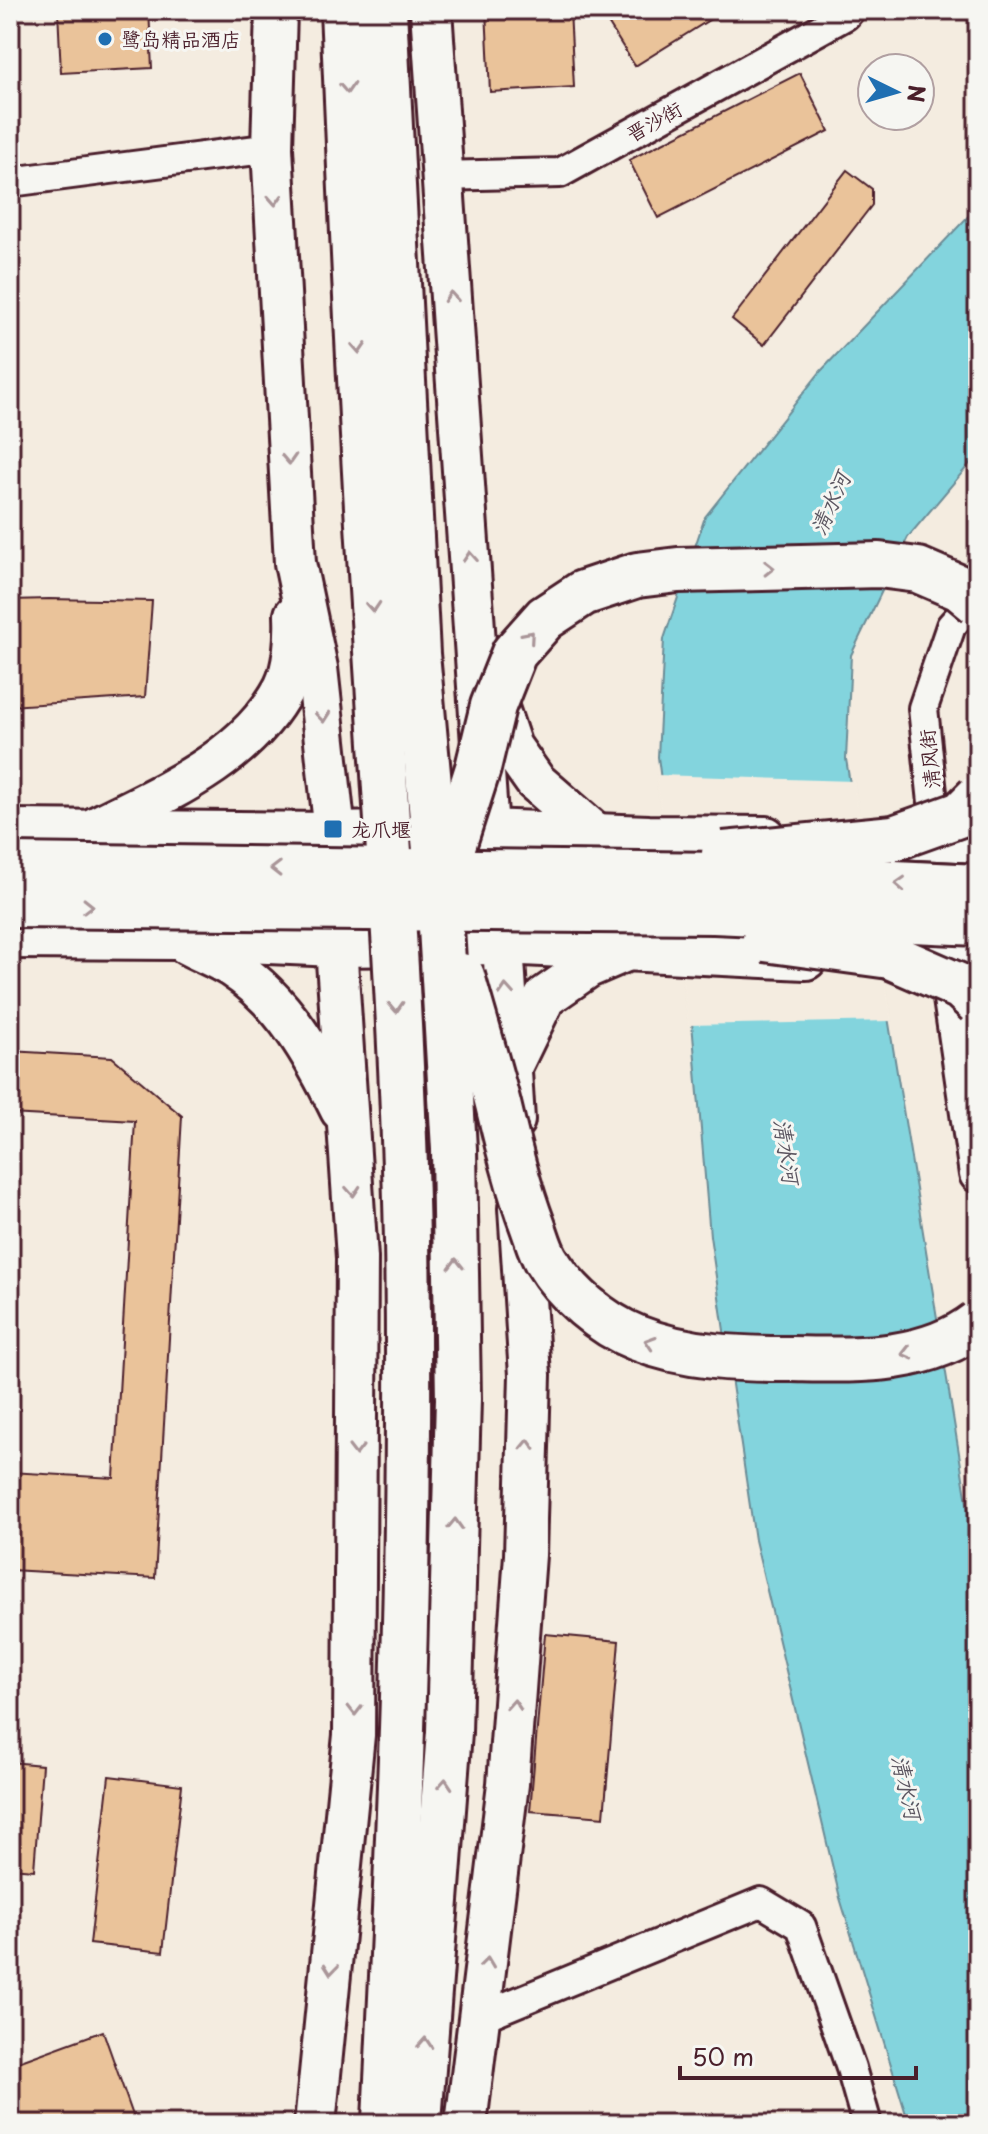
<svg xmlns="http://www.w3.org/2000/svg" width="988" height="2134" viewBox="0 0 988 2134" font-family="'Playpen Sans','LXGW WenKai TC',sans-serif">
<rect width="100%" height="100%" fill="#f4ece0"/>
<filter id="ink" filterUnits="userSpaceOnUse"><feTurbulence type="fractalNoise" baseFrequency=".0125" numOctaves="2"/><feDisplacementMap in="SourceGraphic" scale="16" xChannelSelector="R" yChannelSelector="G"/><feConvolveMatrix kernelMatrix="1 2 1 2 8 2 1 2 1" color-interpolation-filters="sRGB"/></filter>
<g filter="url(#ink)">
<polygon fill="#83d4dd" stroke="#6c8c96" stroke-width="2" points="978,206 978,454 908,537 851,655 846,759 978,1570 978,2124 909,2124 840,1898 755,1540 710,1236 691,1011 658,757 664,639 705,517 821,371"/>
<polygon fill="#f4ece0" points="656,775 854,781 892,1021 688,1025"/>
<g fill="#eac39a" stroke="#4a1f2b" stroke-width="2">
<polygon points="58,10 149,10 152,68 61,73"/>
<polygon points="486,10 570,10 574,87 490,92"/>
<polygon points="600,10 725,10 635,66"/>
<polygon points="800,73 829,131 658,218 629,160"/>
<polygon points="847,170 872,189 872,205 764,345 732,319"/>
<polygon points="49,599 152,601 145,697 10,706 10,600"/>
<polygon points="10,1051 112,1057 182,1116 155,1578 10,1570 10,1472 114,1478 135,1121 10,1114"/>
<polygon points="545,1634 619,1641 604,1817 530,1811"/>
<polygon points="10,1762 42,1765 34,1870 10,1868"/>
<polygon points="109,1776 182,1785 163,1952 90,1944"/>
<polygon points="103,2031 136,2124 10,2124 10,2065"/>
</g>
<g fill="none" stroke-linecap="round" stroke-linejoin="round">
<g stroke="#4a1f2b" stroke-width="34">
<g id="minor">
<polyline points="441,176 560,173 846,15 850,10"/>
<polyline points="10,182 272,148"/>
<polyline points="937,840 923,708 951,626 978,596"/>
<polyline points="481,2017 761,1902 801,1926 851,2068 867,2124"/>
</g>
</g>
<g stroke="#4a1f2b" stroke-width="42">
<polyline id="tertiary" points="947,965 978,1174"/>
</g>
<g stroke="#4a1f2b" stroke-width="46">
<g id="secondary">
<polyline points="276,10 272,148 295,563 317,668 335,833 336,946 357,1258 354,1735 315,2124"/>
<polyline points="431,10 488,830 503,944 514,1120"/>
<polyline points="494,696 511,747 535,781 596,834"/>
<path d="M 93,829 C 162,794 246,760 284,688 C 294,668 296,637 295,615"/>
<polyline points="10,830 335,833 488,830 649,836 766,837"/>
<polyline points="898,838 978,842"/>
<polyline points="10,938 177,939 336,946 503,944 806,959"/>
<path d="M 187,944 C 202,952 218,958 232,967 C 284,1001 314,1055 341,1110"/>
<polyline points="914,964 978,966"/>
<polyline points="511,1067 545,997 588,967 623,952"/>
<polyline points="466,2124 508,1784 525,1555 530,1375 519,1208"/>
</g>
</g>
<use href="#minor" stroke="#f6f6f2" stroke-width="28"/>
<use href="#tertiary" stroke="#f6f6f2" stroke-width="36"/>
<use href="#secondary" stroke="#f6f6f2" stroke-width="40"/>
<g stroke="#4a1f2b" stroke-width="50" stroke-linecap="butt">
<g id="primary-bridge">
<path d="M 343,10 C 351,187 358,364 369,540 C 383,773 402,1006 407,1240 C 412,1534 400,1827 385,2120"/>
<polyline points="384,10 417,654 439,893 454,1149 458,1399 449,1732 419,2121"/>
<polyline points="724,854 894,838 961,814 978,797"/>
<polyline points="10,866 724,875 978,887"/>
<polyline points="445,871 478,768 493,706 514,653 545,618 583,593 637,575 678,570 879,565 918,570 960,588 978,603"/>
<polyline points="10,905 714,911 978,923"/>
<polyline points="765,939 890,956 961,987 978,1003"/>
<path d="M 462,976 C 474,1019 487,1061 498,1104 C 508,1146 518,1187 533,1227 C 537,1238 540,1250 546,1260 C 566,1293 601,1324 637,1338 C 687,1358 739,1359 792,1359 C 855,1360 925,1364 978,1323"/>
</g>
</g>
<use href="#primary-bridge" stroke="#f6f6f2" stroke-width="44"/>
</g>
<defs><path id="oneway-chevron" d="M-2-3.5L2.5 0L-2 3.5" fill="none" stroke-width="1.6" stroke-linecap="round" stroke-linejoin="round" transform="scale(2)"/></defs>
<g stroke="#a99598">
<use href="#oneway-chevron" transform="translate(347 88) rotate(87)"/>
<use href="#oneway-chevron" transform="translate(275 200) rotate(87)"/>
<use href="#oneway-chevron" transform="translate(451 297) rotate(-94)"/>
<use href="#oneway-chevron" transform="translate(359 348) rotate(87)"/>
<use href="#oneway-chevron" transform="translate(289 459) rotate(87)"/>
<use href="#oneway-chevron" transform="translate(470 557) rotate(-94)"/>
<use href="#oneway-chevron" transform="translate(769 568) rotate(-1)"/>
<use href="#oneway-chevron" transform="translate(373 607) rotate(86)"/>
<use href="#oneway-chevron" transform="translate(529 636) rotate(-49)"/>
<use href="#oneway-chevron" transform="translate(323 717) rotate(84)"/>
<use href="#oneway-chevron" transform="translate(276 869) rotate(-179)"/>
<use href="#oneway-chevron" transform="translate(900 884) rotate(-177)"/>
<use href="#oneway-chevron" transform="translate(88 906) rotate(1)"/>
<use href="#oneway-chevron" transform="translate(506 990) rotate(-94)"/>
<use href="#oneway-chevron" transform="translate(396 1007) rotate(87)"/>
<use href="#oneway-chevron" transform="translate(353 1191) rotate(86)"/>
<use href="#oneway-chevron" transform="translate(456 1264) rotate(-91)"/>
<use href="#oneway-chevron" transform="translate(650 1342) rotate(-162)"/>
<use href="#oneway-chevron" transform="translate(907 1353) rotate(166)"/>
<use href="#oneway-chevron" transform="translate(528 1445) rotate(-88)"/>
<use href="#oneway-chevron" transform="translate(356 1450) rotate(90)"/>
<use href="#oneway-chevron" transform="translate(455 1524) rotate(-88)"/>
<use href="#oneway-chevron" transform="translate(514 1705) rotate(-86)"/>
<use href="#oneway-chevron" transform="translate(355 1710) rotate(90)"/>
<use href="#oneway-chevron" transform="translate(445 1784) rotate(-86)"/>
<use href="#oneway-chevron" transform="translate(487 1963) rotate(-83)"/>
<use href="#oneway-chevron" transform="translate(331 1969) rotate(96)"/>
<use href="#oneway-chevron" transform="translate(425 2043) rotate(-86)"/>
</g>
</g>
<g fill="#1f6fb2" stroke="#f6f6f2" stroke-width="3">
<circle cx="105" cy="39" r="8"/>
<rect x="323" y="819" width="20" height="20" rx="4"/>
</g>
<g text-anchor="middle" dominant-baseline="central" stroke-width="6" stroke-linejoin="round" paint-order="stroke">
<g font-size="20" fill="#4a1f2b" stroke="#f6f6f2" text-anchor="start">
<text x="121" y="39">鹭岛精品酒店</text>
<text x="351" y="829">龙爪堰</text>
</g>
<g font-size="20" fill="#4a1f2b" stroke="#f6f6f2">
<text transform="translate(654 121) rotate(-29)">晋沙街</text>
<text transform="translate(929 759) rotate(-96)">清风街</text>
</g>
<g font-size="22" font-style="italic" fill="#5b5560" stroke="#f6f6f2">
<text transform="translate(829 503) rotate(-66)">清水河</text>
<text transform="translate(788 1151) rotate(81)">清水河</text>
<text transform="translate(908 1787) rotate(77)">清水河</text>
</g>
</g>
<rect width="988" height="2134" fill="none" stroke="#f6f6f2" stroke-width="40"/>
<rect x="20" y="20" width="948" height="2094" fill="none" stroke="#4a1f2b" stroke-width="3" filter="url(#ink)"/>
<g transform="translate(896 92) rotate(95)"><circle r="38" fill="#f6f6f2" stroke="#b1a0a2" stroke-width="2"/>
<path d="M0-6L14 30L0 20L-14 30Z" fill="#1f6fb2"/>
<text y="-12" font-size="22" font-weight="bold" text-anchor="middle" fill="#4a1f2b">N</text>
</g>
<path d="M680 2066v12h236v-12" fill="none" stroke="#4a1f2b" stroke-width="4"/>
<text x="692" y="2066" font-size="24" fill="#4a1f2b" stroke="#f6f6f2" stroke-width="6" paint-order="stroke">50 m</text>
</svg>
